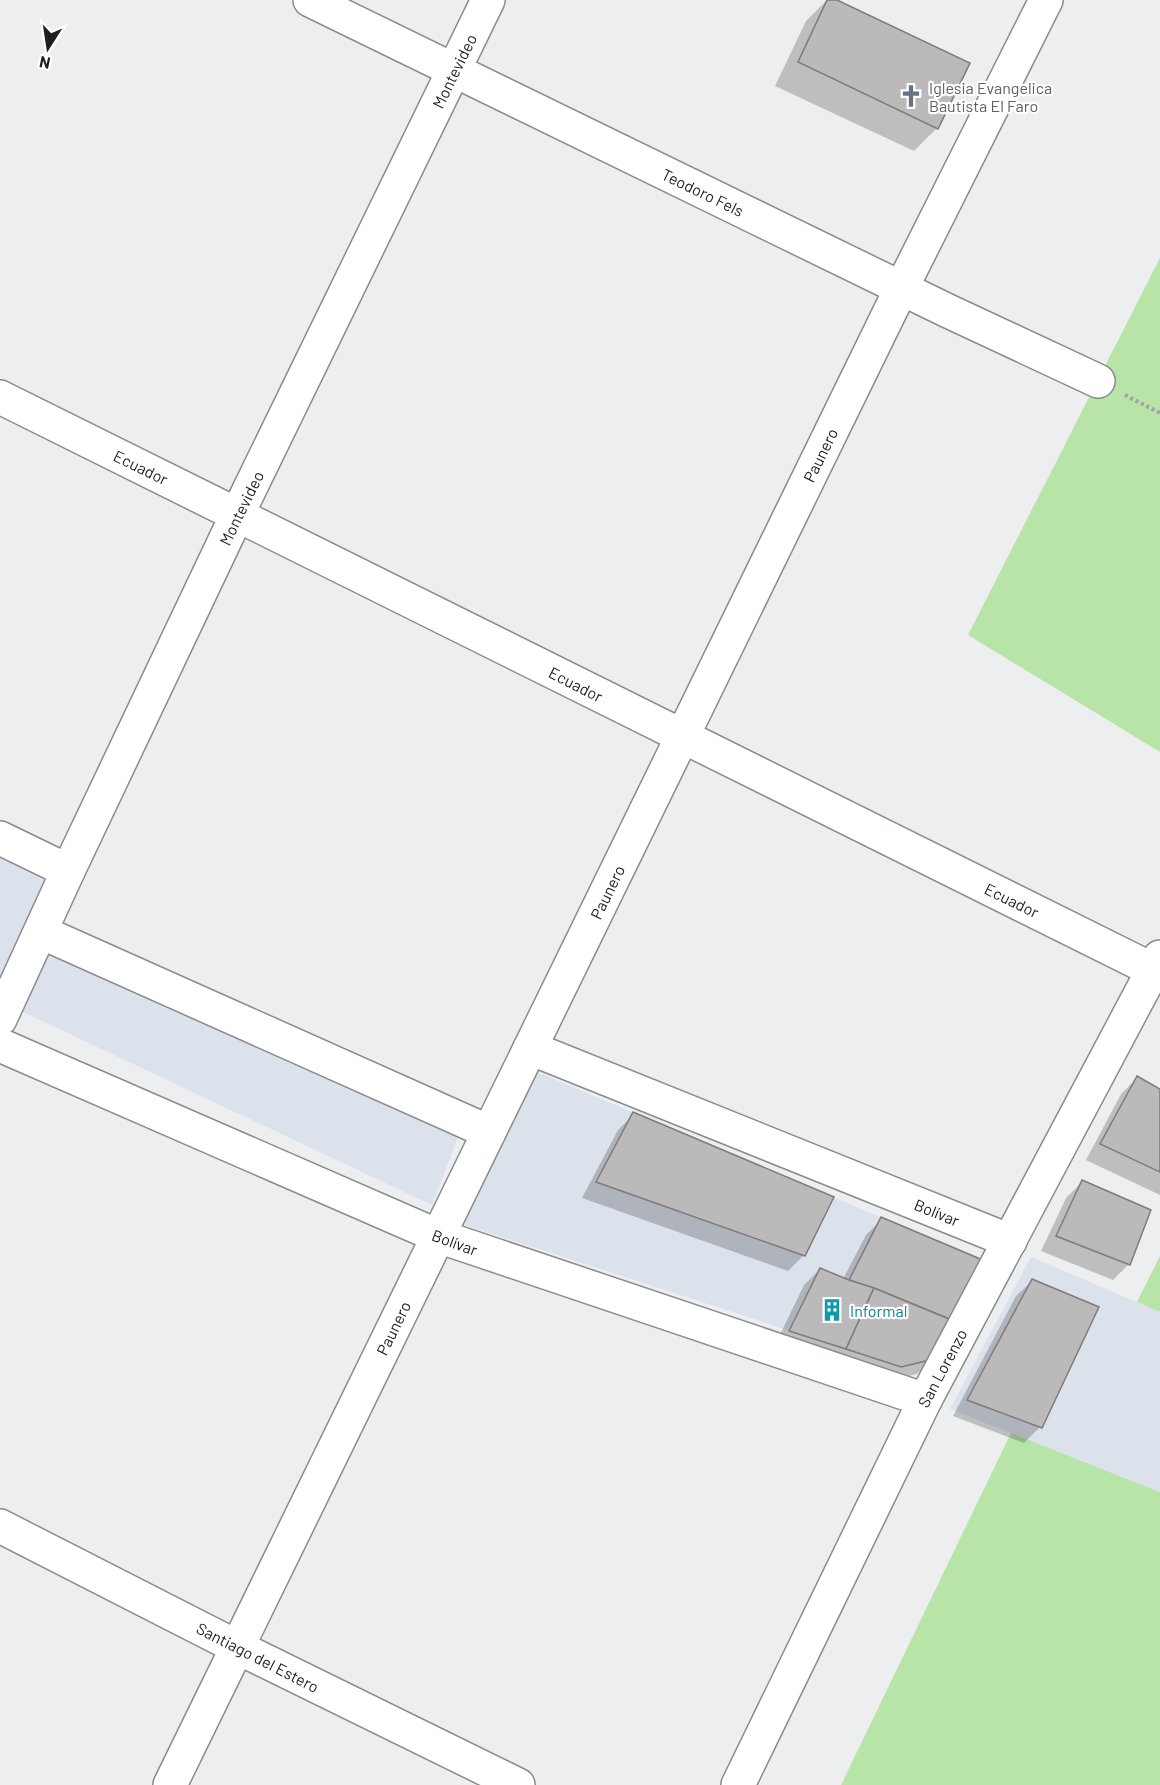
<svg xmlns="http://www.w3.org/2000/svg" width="1160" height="1785" viewBox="0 0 1160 1785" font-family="Barlow,sans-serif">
<rect width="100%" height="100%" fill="#eceef0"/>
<g fill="#dbe2eb">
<polygon points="0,858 45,881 24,929 459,1135 432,1205 0,1001"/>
<polygon points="537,1072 985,1261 934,1359 901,1367 462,1224"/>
<polygon points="1031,1257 1160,1312 1160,1492 950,1409"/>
</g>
<g fill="#b9e4a8">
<polygon points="1160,258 1160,752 968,635"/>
<polygon points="1160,1256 1160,1312 1137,1302"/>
<polygon points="1011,1433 1160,1492 1160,1785 841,1785"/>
</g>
<g fill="#0003">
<polygon points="827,0 834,0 937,128 914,151 775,86 806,21"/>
<polygon points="1137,1078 1160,1091 1160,1195 1086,1160 1121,1094"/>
<polygon points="634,1114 804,1255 788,1271 582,1198 618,1130"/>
<polygon points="1082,1182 1129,1264 1113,1280 1041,1251 1066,1198"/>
<polygon points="882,1219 933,1358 917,1374 885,1382 774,1347 804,1285 820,1269 843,1279 866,1235"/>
<polygon points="1032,1281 1040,1427 1024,1443 953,1416 1016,1296"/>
</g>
<g fill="#bcb9ba" stroke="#7e7b7c" stroke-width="1.5">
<polygon points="827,0 837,0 970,63 938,129 798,62"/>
<polygon points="1137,1076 1160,1089 1160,1172 1100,1144"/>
<polygon points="633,1112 834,1197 805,1256 596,1182"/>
<polygon points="1082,1180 1151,1210 1130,1265 1056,1236"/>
<polygon points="881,1217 985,1261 954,1321 874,1288 849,1280"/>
<polygon points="820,1268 849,1280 874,1288 846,1349 789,1331"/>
<polygon points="1032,1279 1099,1307 1042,1428 967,1400"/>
<polygon points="874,1288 954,1321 934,1359 901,1367 846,1349"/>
</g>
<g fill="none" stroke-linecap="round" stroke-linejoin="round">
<g stroke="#898b8d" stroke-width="36">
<g id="minor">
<polyline points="310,0 946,310 1098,381"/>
<polyline points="0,397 1153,970"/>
<polyline points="0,838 68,871"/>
<polyline points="41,932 489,1132"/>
<polyline points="0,1019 68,871 237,515 488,0"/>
<polyline points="0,1045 438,1236 925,1400"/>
<polyline points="530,1048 1010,1241"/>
<polyline points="0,1526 237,1647 518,1785"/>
<polyline points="170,1785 901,289 1046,0"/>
<polyline points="738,1785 925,1400 1160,957"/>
</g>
</g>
<polyline stroke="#a0a2a3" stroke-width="4" stroke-dasharray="3 3" stroke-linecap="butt" points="1125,395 1160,413"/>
<use href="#minor" stroke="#fff" stroke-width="33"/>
</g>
<defs>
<g id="church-bare" transform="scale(1.8)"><path d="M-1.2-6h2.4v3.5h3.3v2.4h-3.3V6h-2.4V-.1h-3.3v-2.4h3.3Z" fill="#6b7280" stroke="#fff" stroke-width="2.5" paint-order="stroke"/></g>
<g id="building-bare" transform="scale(1.8)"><path d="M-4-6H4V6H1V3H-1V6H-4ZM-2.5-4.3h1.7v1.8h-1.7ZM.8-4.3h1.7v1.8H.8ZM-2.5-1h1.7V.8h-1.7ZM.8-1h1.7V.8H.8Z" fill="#0f9aa8" stroke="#fff" stroke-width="2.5" paint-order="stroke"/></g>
</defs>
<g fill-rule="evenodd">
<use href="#church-bare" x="911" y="96"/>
<use href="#building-bare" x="832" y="1310"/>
</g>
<g text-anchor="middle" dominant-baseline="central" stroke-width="4.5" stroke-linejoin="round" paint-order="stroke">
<g font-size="16" fill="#1e1e1f" stroke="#fff">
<text transform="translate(454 71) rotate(-64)">Montevideo</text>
<text transform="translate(703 192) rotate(26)">Teodoro Fels</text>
<text transform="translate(820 455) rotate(-64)">Paunero</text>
<text transform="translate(141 467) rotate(26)">Ecuador</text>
<text transform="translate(241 508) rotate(-64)">Montevideo</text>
<text transform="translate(576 684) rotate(27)">Ecuador</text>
<text transform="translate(607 892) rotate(-64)">Paunero</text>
<text transform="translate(1012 900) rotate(26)">Ecuador</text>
<text transform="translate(937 1212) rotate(22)">Bolívar</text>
<text transform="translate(455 1242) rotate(20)">Bolívar</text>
<text transform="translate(393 1328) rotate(-64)">Paunero</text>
<text transform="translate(942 1368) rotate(-62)">San Lorenzo</text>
<text transform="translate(258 1657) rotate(27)">Santiago del Estero</text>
</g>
<g font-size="16" fill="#5b616d" stroke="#fff" text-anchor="start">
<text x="929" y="87">Iglesia Evangelica<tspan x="929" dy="18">Bautista El Faro</tspan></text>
</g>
<g font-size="16" fill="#0d838f" stroke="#fff" text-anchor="start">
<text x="850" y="1310">Informal</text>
</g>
</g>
<g transform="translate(48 48) rotate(192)" stroke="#ffffff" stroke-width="4.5" paint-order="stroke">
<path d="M0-4.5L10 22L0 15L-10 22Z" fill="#1e1e1f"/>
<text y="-9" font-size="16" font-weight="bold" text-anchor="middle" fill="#1e1e1f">N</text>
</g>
</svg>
